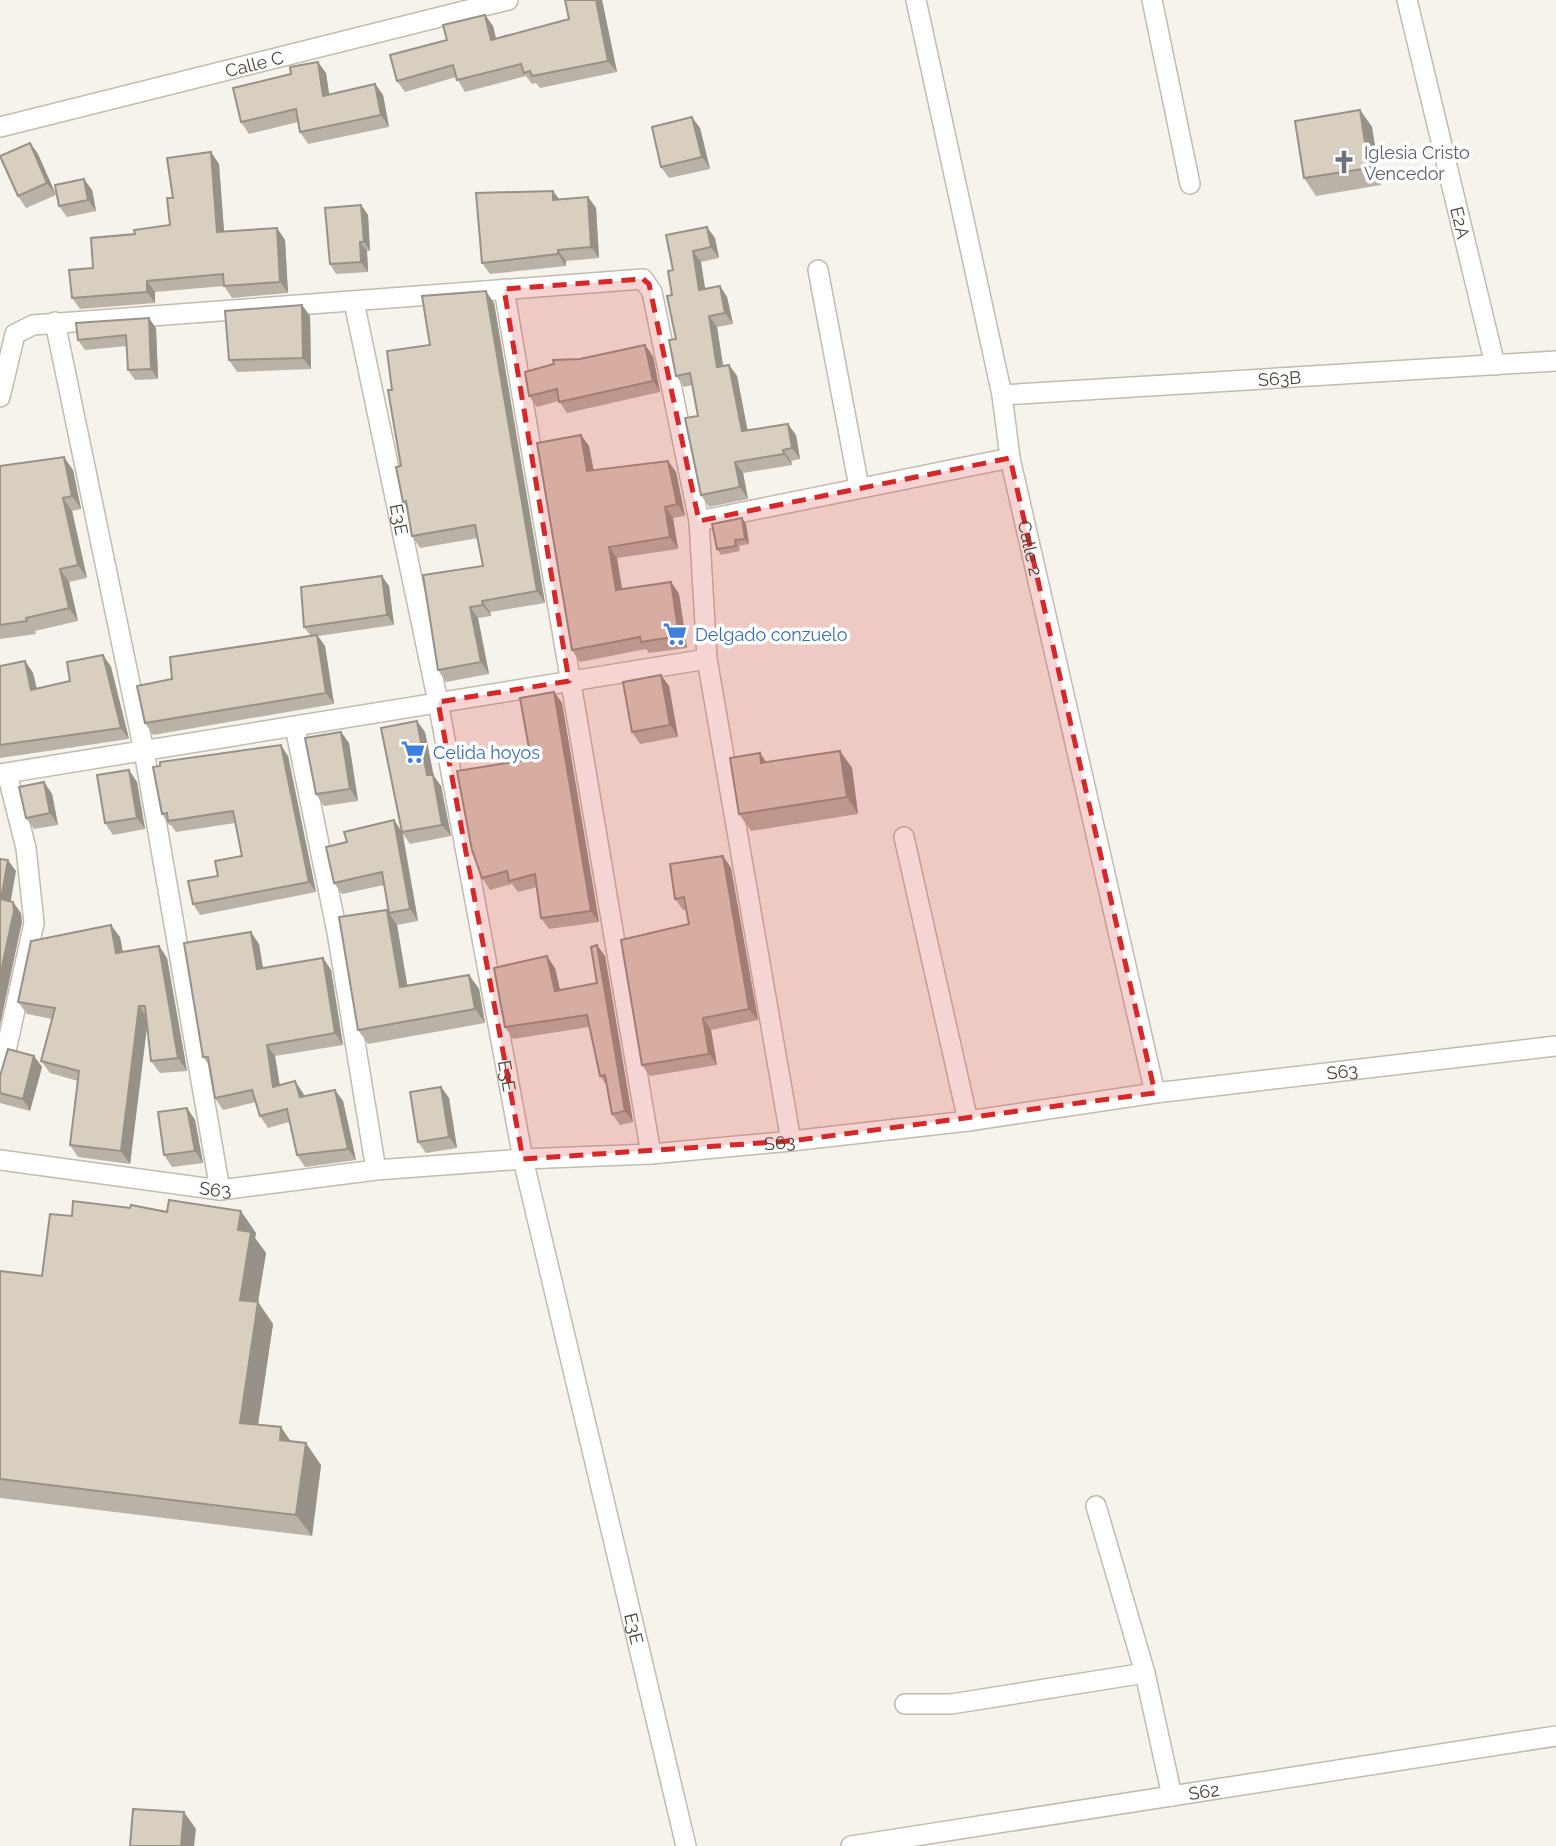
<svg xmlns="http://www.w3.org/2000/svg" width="1556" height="1846" viewBox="0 0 1556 1846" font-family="Raleway,sans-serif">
<rect width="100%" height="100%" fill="#f6f3ec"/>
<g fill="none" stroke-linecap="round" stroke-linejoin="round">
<g stroke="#c2bbae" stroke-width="22">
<g id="street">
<path id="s1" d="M 916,0 L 1002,395 L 1010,458 L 1155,1093"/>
<polyline points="1152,0 1190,184"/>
<path id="s2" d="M 1407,0 L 1495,365"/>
<path id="s3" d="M 0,127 L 508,0"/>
<polyline points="818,270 859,487"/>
<polyline points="504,289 651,1154"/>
<path id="s4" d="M 354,302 L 438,702 L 523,1159 L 686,1846"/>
<polyline points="55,322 144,751 220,1190"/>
<path id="s5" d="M 1002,395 L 1556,361"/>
<polyline points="0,397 15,334 33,325 643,279 652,292 699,521 707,659 791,1141"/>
<polyline points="699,521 1010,458"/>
<polyline points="295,727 337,932 376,1170"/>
<polyline points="0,774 707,659"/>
<polyline points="904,837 968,1121"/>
<polyline points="0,1078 34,923 26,848 7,773"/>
<path id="s6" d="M 0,1160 L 220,1190 L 376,1170 L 523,1159 L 651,1154 L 791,1141 L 968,1121 L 1155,1093 L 1556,1046"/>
<polyline points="1096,1506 1145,1673 1172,1796"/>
<polyline points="905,1704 951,1704 1145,1673"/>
<path id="s7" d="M 851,1846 L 1556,1736"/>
</g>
</g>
<use href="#street" stroke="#fff" stroke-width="19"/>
</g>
<g fill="#bab2a6">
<polygon points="602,0 617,72 540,88 536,83 532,84 526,76 465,92 456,77 405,92 397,81 447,40 485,15 493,26 496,38 569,19"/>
<polygon points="326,73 329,94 375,84 383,95 389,127 308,144 300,132 298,122 249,134 241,122"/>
<polygon points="1360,110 1372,127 1381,185 1316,196 1304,178"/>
<polygon points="700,128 710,169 669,178 661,167"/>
<polygon points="30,143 38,154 56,195 26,208 18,196"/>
<polygon points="219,164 224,232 277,228 285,240 288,293 232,298 224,286 155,292 155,303 80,309 72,298 93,268 135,234 170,225 173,198"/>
<polygon points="92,190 96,211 67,217 59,206"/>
<polygon points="553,191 559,199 588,197 596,208 599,258 566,261 566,266 490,274 482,263"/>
<polygon points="361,205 368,215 370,251 367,251 368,272 336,274 330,264"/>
<polygon points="666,235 715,238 719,258 701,262 705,289 720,286 727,297 733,324 717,327 723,366 729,365 737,376 747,430 796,435 800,459 791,461 792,465 743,473 748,499 709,507 701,495 698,416 692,385 684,387 676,376 676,339 672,295 673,270"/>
<polygon points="494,303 545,603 490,612 491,616 478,618 489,674 446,682 438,670 483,566 478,538 420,548 412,536 407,507 403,502 401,466 392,390 430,345"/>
<polygon points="302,305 310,316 311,369 237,372 229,360"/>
<polygon points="156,328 158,379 135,380 128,370 127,346 85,350 78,340"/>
<polygon points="653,356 660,392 567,413 559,401 537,407 529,396"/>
<polygon points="581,435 589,446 593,470 676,472 685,516 673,518 678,549 617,558 622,589 671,582 679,594 687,648 649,653 646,649 580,662 572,650"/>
<polygon points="0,466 73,470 81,509 72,511 87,578 69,582 78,621 35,631 36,634 0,639"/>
<polygon points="746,524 749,544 739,546 740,551 721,555 717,549"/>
<polygon points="389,586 394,625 318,636 325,646 334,704 153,735 145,723 172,679 311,636 304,627"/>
<polygon points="103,655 111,667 129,739 0,758 0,666 25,661 33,673 37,688 70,681"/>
<polygon points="661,675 669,686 678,737 640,744 632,732"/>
<polygon points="554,692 562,703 599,922 549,929 541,918 537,887 518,892 512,884 490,890 482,878 531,759"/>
<polygon points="341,732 349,743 358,801 324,806 316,794"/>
<polygon points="425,732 433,775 441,786 451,836 410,844 403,834 418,921 397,925 407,985 469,975 479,989 485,1023 368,1044 358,1030 389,913 384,885 342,894 334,883 347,842 394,820 401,831"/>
<polygon points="840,751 852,768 858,814 751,831 739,814 767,763"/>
<polygon points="288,756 316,892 200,915 193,904 218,876 242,856 235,823 176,832 171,825 169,825 162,814"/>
<polygon points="44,782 52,794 58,825 34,829 26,818"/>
<polygon points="137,782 145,829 113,835 105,823"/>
<polygon points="723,856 731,868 758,1020 711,1030 717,1065 650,1076 642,1065 689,924 686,910 683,910 675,899"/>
<polygon points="120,937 123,952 159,946 167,958 187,1071 160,1073 151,1061 147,1026 130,1164 78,1157 70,1145 78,1081 50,1073 41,1061 52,1019 27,1014 18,1002"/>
<polygon points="259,944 263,968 323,958 331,970 343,1045 275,1056 280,1086 303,1093 304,1096 335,1090 343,1101 356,1160 305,1167 297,1155 289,1122 268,1128 260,1116 256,1102 223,1110 215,1098 209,1065 203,1057"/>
<polygon points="605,956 633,1122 620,1125 612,1114 607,1086 600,1076 589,1027 513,1039 505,1027 555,968 560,990 597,983"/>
<polygon points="34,1056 42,1067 30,1111 0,1103 0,1076"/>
<polygon points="441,1087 449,1098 457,1148 426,1153 418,1142"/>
<polygon points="187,1108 195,1120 203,1163 172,1167 164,1155"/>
<polygon points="167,1212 256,1233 255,1238 266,1253 258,1302 273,1324 258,1425 291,1441 321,1465 312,1536 0,1498 0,1271 42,1276 72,1216"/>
</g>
<g fill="#979187">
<polygon points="596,0 602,0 617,72 608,61"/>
<polygon points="485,15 493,26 499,51 491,40"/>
<polygon points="318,62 326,73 331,107 323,96"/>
<polygon points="375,84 383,95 389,127 381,115"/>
<polygon points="1360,110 1372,127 1381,185 1369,168"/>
<polygon points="692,117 700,128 710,169 702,157"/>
<polygon points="30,143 38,154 56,195 47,183"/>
<polygon points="211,152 219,164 225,244 217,232"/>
<polygon points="84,179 92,190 96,211 88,200"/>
<polygon points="553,191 561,202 553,200"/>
<polygon points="588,197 596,208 599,258 591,247"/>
<polygon points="361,205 368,215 370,251 364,242"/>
<polygon points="707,227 715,238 719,258 711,247"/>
<polygon points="277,228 285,240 288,293 280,282"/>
<polygon points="360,242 367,251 368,272 361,262"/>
<polygon points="558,250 566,261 566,266 558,254"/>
<polygon points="693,251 701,262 707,301 699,290"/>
<polygon points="147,281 155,292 155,303 147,292"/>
<polygon points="720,286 727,297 733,324 725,313"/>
<polygon points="486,291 494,303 545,603 537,591"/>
<polygon points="302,305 310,316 311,369 303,358"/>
<polygon points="709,316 717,327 725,378 717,367"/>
<polygon points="149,318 156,328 158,379 151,369"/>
<polygon points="645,345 653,356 660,392 653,381"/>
<polygon points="729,365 737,376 750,442 742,431"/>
<polygon points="788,424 796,435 800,459 792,448"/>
<polygon points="581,435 589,446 596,482 587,471"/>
<polygon points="783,450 791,461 792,465 784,454"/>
<polygon points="64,457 73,470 81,509 72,496"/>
<polygon points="668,461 676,472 685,516 677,504"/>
<polygon points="735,462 743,473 748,499 740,487"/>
<polygon points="63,498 72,511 87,578 78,565"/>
<polygon points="665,507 673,518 678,549 670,537"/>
<polygon points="742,518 746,524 749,544 745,539"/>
<polygon points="609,547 617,558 624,601 616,590"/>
<polygon points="60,569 69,582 78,621 69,608"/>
<polygon points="382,576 389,586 394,625 387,615"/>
<polygon points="671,582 679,594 687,648 679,636"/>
<polygon points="482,601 490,612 491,616 483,605"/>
<polygon points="470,607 478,618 489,674 481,662"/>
<polygon points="317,635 325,646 334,704 326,693"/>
<polygon points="103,655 111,667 129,739 121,728"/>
<polygon points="25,661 33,673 39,701 31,690"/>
<polygon points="661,675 669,686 678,737 670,725"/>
<polygon points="554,692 562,703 599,922 591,911"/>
<polygon points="417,721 425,732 435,782 433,775 441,786 451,836 442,825 427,775"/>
<polygon points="341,732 349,743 358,801 350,789"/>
<polygon points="281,745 288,756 316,892 309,882"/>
<polygon points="840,751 852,768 858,814 847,797"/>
<polygon points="760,753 772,770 761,763"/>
<polygon points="129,770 137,782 145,829 137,818"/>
<polygon points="44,782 52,794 58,825 50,813"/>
<polygon points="394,820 402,832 418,921 410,909"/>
<polygon points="723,856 731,868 758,1020 749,1009"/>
<polygon points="8,860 16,871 9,911 1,899"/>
<polygon points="13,902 21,913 22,922 0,1025 0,976"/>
<polygon points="387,910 397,925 410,1001 400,987"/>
<polygon points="111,925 120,937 125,965 116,953"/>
<polygon points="251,932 259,944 265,981 257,969"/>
<polygon points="597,945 605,956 633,1122 625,1111"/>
<polygon points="159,946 167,958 187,1071 178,1058"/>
<polygon points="547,956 555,968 563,1003 555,991"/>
<polygon points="323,958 331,970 343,1045 335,1033"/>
<polygon points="469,975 479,989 485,1023 475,1009"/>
<polygon points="139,1006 148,1019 130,1164 121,1151"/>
<polygon points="703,1018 711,1030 717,1065 709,1054"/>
<polygon points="267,1045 275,1056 282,1099 273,1087"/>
<polygon points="34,1056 42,1067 30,1111 23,1099"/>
<polygon points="295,1081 303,1093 308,1108 300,1097"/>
<polygon points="441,1087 449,1098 457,1148 449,1137"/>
<polygon points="335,1090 343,1101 356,1160 348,1149"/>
<polygon points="187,1108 195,1120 203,1163 195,1151"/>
<polygon points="241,1211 256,1233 255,1238 266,1253 258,1302 273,1324 255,1445 240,1423 240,1300 238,1230"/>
<polygon points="281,1427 296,1449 280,1440"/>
<polygon points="306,1443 321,1465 312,1536 296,1515"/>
<polygon points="184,1812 196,1829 194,1846 181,1846"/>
</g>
<g fill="#d8cfc1" stroke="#979187" stroke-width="2">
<polygon points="565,0 596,0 608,61 532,76 530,71 524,73 521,64 457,80 453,65 397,81 390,55 447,40 443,25 485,15 491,40 569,19"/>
<polygon points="318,62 323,96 375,84 381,115 300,132 296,109 241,122 233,88 291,74 290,67"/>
<polygon points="1360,110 1369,168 1304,178 1295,121"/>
<polygon points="692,117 702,157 661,167 652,127"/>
<polygon points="30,143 47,183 18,196 0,156"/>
<polygon points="211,152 217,232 277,228 280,282 224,286 223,274 147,281 147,292 72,298 69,270 93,268 91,238 135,234 134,230 170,225 167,198 173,198 167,158"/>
<polygon points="84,179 88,200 59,206 55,185"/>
<polygon points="553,191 553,200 588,197 591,247 558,250 558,254 482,263 476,193"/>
<polygon points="361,205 364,242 360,242 361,262 330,264 325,208"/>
<polygon points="707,227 711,247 693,251 699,290 720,286 725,313 709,316 717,367 729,365 742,431 788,424 792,448 783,450 784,454 735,462 740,487 701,495 685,418 698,416 690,373 676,376 669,340 676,339 667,296 672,295 668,271 673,270 666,235"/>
<polygon points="486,291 537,591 482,601 483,605 470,607 481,662 438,670 423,575 483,566 475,525 412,536 406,501 403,502 396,467 401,466 388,390 392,390 387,351 430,345 422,296"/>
<polygon points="302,305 303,358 229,360 225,311"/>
<polygon points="149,318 151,369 128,370 126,335 78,340 76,323"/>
<polygon points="645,345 653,381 559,402 557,389 529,396 525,372 554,364 553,360 580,359"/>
<polygon points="581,435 587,471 668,461 677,504 665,507 670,537 609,547 616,590 671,582 679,636 641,642 640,637 572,650 537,443"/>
<polygon points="64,457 72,496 63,498 78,565 60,569 69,608 26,618 27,621 0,625 0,466"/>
<polygon points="742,518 745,539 735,540 736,546 717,549 712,524"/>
<polygon points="382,576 387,615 304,627 301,587"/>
<polygon points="317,635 326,693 145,723 137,686 172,679 170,657"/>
<polygon points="103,655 121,728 0,745 0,666 25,661 31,690 70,681 67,662"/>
<polygon points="661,675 670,725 632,732 623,682"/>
<polygon points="554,692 591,911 541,918 535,874 509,881 507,871 482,878 472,850 457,771 531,759 520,698"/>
<polygon points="417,721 427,775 433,775 442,825 402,832 381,728"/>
<polygon points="341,732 350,789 316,794 305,738"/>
<polygon points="281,745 309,882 193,904 188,881 218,876 215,861 242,856 233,811 168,821 167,813 162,814 153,767 160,766 160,762"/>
<polygon points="840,751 847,797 739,814 730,758 760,753 761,763"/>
<polygon points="129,770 137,818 105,823 97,775"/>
<polygon points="44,782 50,813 26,818 19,787"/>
<polygon points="394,820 410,909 389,913 382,872 334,883 326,847 347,842 344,832"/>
<polygon points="723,856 749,1009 703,1018 709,1054 642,1065 621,940 689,924 684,897 675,899 670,864"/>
<polygon points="0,859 8,860 1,899 13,902 14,911 0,976"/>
<polygon points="387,910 400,987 469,975 475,1009 358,1030 339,917"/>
<polygon points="111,925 116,953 159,946 178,1058 151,1061 145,1006 139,1006 121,1151 70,1145 79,1071 41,1061 55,1008 18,1002 31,941"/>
<polygon points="251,932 257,969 323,958 335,1033 267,1045 273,1087 295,1081 300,1097 335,1090 348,1149 297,1155 287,1109 260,1116 252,1090 215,1098 208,1057 203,1057 184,943"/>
<polygon points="597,945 625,1111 612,1114 605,1075 600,1076 587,1015 505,1027 494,968 547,956 555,991 597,983 591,947"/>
<polygon points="8,1049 34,1056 23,1099 0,1093 0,1076"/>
<polygon points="441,1087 449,1137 418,1142 410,1092"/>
<polygon points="187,1108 195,1151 164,1155 158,1112"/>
<polygon points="169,1200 241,1211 238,1230 251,1232 240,1300 258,1302 240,1423 281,1427 280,1440 306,1443 296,1515 0,1479 0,1271 42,1276 50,1214 72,1216 73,1201 130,1208 131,1205 167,1212"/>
<polygon points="133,1809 184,1812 181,1846 130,1846"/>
</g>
<path fill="#d62828" fill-opacity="0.2" stroke="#d62828" stroke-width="5" stroke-dasharray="14 9" stroke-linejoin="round" d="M 643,279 L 649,284 L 699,521 L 1010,458 L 1155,1093 L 791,1141 L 523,1159 L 438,702 L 569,681 L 504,289 Z"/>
<defs>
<g id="church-bare" transform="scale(1.89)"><path d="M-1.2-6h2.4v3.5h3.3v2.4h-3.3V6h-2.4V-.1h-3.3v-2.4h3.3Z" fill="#6b7280" stroke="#fff" stroke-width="2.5" paint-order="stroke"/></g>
<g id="supermarket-bare" transform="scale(1.89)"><path d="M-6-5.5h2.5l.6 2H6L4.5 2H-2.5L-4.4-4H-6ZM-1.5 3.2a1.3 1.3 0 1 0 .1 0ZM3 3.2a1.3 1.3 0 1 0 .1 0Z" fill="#3f7fe0" stroke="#fff" stroke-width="2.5" paint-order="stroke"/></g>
</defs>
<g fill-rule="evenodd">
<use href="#church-bare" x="1344" y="162"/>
<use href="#supermarket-bare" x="675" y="634"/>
<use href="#supermarket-bare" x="413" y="752"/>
</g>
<g text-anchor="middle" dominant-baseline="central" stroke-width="7" stroke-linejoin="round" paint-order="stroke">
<g font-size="18" fill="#4b4439" stroke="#fff">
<text stroke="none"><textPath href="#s3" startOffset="262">Calle C</textPath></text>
<text stroke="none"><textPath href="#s2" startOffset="229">E2A</textPath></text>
<text stroke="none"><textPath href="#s5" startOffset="278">S63B</textPath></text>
<text stroke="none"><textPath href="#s4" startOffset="222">E3E</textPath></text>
<text stroke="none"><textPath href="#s1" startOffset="560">Calle 2</textPath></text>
<text stroke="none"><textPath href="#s6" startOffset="1351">S63</textPath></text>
<text stroke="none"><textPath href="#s4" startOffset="789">E3E</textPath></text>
<text stroke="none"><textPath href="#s6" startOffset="784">S63</textPath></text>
<text stroke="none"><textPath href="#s6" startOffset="217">S63</textPath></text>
<text stroke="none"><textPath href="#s4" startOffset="1356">E3E</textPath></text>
<text stroke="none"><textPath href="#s7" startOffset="357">S62</textPath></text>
</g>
<g font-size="18" fill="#5b616d" stroke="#fff" text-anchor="start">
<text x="1364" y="152">Iglesia Cristo<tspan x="1364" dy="21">Vencedor</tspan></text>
</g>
<g font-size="18" fill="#366cbe" stroke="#fff" text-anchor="start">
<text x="695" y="634">Delgado conzuelo</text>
<text x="433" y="752">Celida hoyos</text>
</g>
</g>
</svg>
